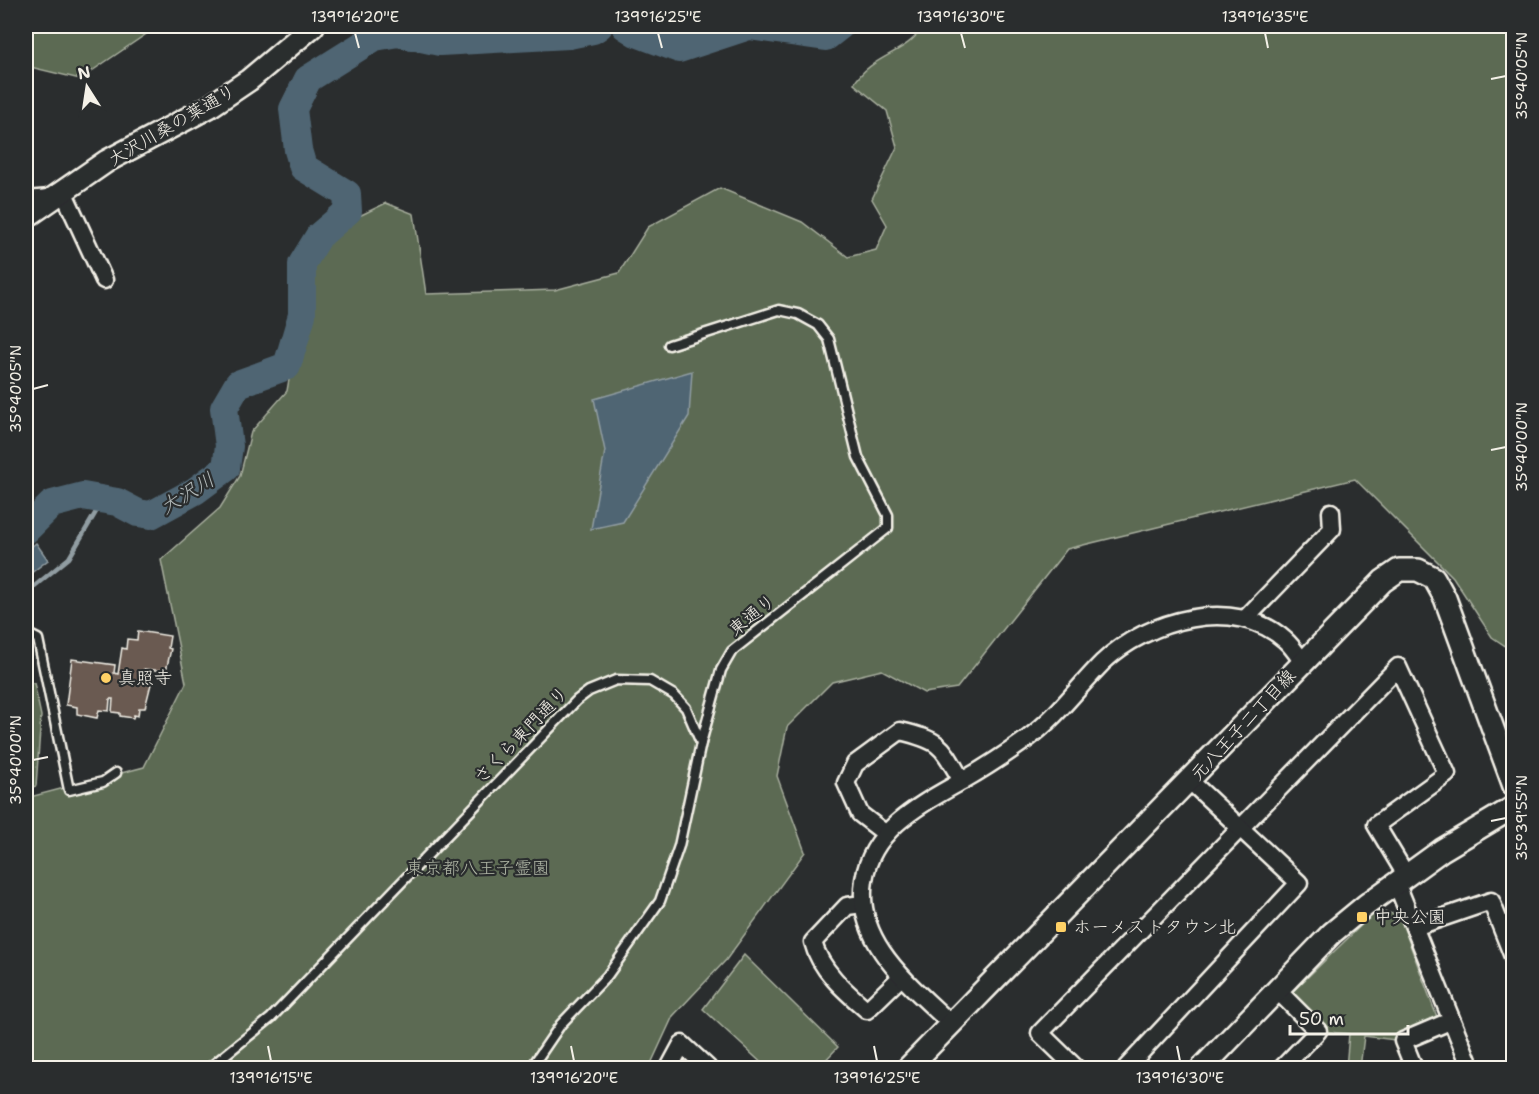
<svg xmlns="http://www.w3.org/2000/svg" width="1539" height="1094" viewBox="0 0 1539 1094" font-family="'Shantell Sans','Klee One',sans-serif">
<rect width="100%" height="100%" fill="#2a2d2e"/>
<filter id="ink" filterUnits="userSpaceOnUse"><feTurbulence type="fractalNoise" baseFrequency=".0167" numOctaves="2"/><feDisplacementMap in="SourceGraphic" scale="12" xChannelSelector="R" yChannelSelector="G"/><feConvolveMatrix kernelMatrix="1 2 1 2 8 2 1 2 1" color-interpolation-filters="sRGB"/></filter>
<g filter="url(#ink)">
<g fill="#5b6b53" stroke="#a8ae9e" stroke-width="1.5">
<polygon points="26,26 158,26 80,79 26,66"/>
<path d="M 923,26 L 1513,26 L 1513,651 L 1492,637 L 1453,577 L 1355,479 L 1067,549 L 957,688 L 924,693 L 882,670 L 832,682 L 787,727 L 777,776 L 805,852 L 726,960 L 673,1016 L 649,1068 L 26,1068 L 26,798 L 144,767 L 186,683 L 161,560 L 220,508 L 240,476 L 251,432 L 287,391 L 311,254 L 351,220 L 386,203 L 414,214 L 426,294 L 555,290 L 619,273 L 648,227 L 720,188 L 802,222 L 848,257 L 876,250 L 887,225 L 872,199 L 897,147 L 887,111 L 854,84 C 872,54 908,54 923,26 Z"/>
<polygon points="26,683 34,683 41,716 36,786 26,789"/>
<polygon points="1376,911 1399,915 1440,1025 1403,1041 1364,1036 1360,1068 1346,1068 1349,1034 1318,1031 1285,999"/>
<polygon points="744,955 838,1047 818,1068 767,1068 703,1009"/>
</g>
<g fill="#4f6573" stroke="#919da2" stroke-width="1.5">
<polygon points="692,371 689,416 623,522 591,529 605,451 594,399"/>
<polygon points="36,543 48,560 26,577 26,551"/>
</g>
<g fill="none" stroke-linecap="round" stroke-linejoin="round">
<polyline stroke="#919da2" stroke-width="4.5" points="26,593 69,558 103,500"/>
<g stroke="#4f6573" stroke-width="28">
<polyline points="625,26 636,33 679,49 749,26 826,37 840,26"/>
<polyline points="26,530 52,504 83,496 117,502 138,513 151,515 195,491 226,468 229,446 224,408 238,384 287,366 302,315 302,264 319,236 348,211 347,194 303,167 298,150 293,109 308,79 375,37 398,33 440,42 569,35 593,30 599,26"/>
</g>
</g>
<polygon fill="#6a5a51" stroke="#f4f1e8" stroke-width="1.5" points="138,631 170,636 168,648 171,649 166,671 144,669 142,683 151,684 145,708 139,708 138,716 134,715 133,718 120,716 120,713 112,712 113,699 110,699 109,711 99,710 97,718 77,714 77,707 66,705 72,659 115,665 114,673 118,674 122,648 126,649 127,639 137,640"/>
<g fill="none" stroke-linecap="round" stroke-linejoin="round">
<g stroke="#f4f1e8" stroke-width="13">
<g id="service">
<polyline points="669,345 779,310 798,314 818,325 829,339 858,457 888,515 888,528 732,651 721,670 701,743"/>
<polyline points="26,633 38,639 69,790 103,782 116,773"/>
<polyline points="209,1068 271,1018 577,700 589,691 616,680 650,681 674,695 686,708 701,743 679,846 660,901 607,976 561,1024 531,1068"/>
</g>
</g>
<g stroke="#f4f1e8" stroke-width="21">
<g id="minor">
<polyline points="63,191 104,280"/>
<polyline points="26,200 50,198"/>
<polyline points="1245,619 1332,529 1331,512"/>
<path d="M 886,834 L 860,814 L 846,783 L 855,764 L 900,731 C 942,741 941,745 962,781"/>
<polyline points="1396,882 1471,1068"/>
<path d="M 863,904 L 847,906 L 813,942 C 820,970 846,992 867,1010 L 901,977"/>
<polyline points="1415,927 1491,901 1514,959"/>
<polyline points="1278,991 1318,1031 1282,1068"/>
<path d="M 951,1024 C 912,986 854,943 864,880 C 872,828 922,804 962,781 C 985,768 1006,754 1027,739 C 1056,718 1078,687 1103,662 C 1147,620 1235,595 1285,640 C 1292,646 1297,654 1302,661"/>
<polyline points="669,1068 682,1044 708,1068"/>
<polyline points="1076,1068 1040,1033 1398,667 1447,774 1376,825 1406,875"/>
<polyline points="1126,1068 1299,883 1190,781"/>
<polyline points="1414,1068 1403,1041 1450,1021"/>
</g>
</g>
<g stroke="#f4f1e8" stroke-width="26">
<g id="tertiary">
<polyline points="26,217 107,161 209,107 249,80 313,26"/>
<polyline points="908,1068 1383,581 1399,570 1418,570 1434,578 1445,598 1514,786"/>
<polyline points="1202,1068 1332,933 1366,905 1442,850 1514,807"/>
</g>
</g>
<use href="#service" stroke="#2a2d2e" stroke-width="8"/>
<use href="#minor" stroke="#2a2d2e" stroke-width="16"/>
<use href="#tertiary" stroke="#2a2d2e" stroke-width="21"/>
</g>
</g>
<path fill="none" stroke="#f4f1e8" stroke-width="2" d="M 355,33 L 359,48M 658,33 L 662,48M 961,33 L 965,48M 1265,33 L 1268,48M 1491,79 L 1506,76M 33,389 L 48,385M 1491,450 L 1506,447M 33,760 L 48,757M 1491,821 L 1506,818M 268,1046 L 271,1061M 571,1046 L 574,1061M 874,1046 L 877,1061M 1177,1046 L 1180,1061"/>
<g fill="#ffd166" stroke="#2a2d2e" stroke-width="2">
<circle cx="106" cy="678" r="6"/>
<rect x="1356" y="911" width="12" height="12" rx="3"/>
<rect x="1055" y="921" width="12" height="12" rx="3"/>
</g>
<g text-anchor="middle" dominant-baseline="central" stroke-width="4.5" stroke-linejoin="round" paint-order="stroke">
<g font-size="18" fill="#f4f1e8" stroke="#2a2d2e">
<text transform="translate(172 125) rotate(-30)">大沢川桑の葉通り</text>
<text transform="translate(752 615) rotate(-39)">東通り</text>
<text transform="translate(1243 725) rotate(-47)">元八王子二丁目線</text>
<text transform="translate(521 735) rotate(-46)">さくら東門通り</text>
</g>
<g font-size="18" fill="#f4f1e8" stroke="#2a2d2e" text-anchor="start">
<text x="118" y="678">真照寺</text>
<text x="1374" y="917">中央公園</text>
<text x="1073" y="927">ホーメストタウン北</text>
</g>
<g font-size="18" fill="#afb5a5" stroke="#2a2d2e">
<text x="478" y="868">東京都八王子霊園</text>
</g>
<g font-size="20" font-style="italic" fill="#b2b9b9" stroke="#2a2d2e">
<text transform="translate(187 493) rotate(-32)">大沢川</text>
</g>
</g>
<rect width="1539" height="1094" fill="none" stroke="#2a2d2e" stroke-width="66"/>
<g transform="translate(87 87) rotate(348)" stroke="#2a2d2e" stroke-width="4.5" paint-order="stroke">
<path d="M0-4.5L10 22L0 15L-10 22Z" fill="#f4f1e8"/>
<text y="-9" font-size="16" font-weight="bold" text-anchor="middle" fill="#f4f1e8">N</text>
</g>
<path d="M1290 1025v9h118v-9" fill="none" stroke="#f4f1e8" stroke-width="3"/>
<text x="1299" y="1025" font-size="18" fill="#f4f1e8" stroke="#2a2d2e" stroke-width="4.5" paint-order="stroke">50 m</text>
<rect x="33" y="33" width="1473" height="1028" fill="none" stroke="#f4f1e8" stroke-width="2"/>
<g font-size="15" text-anchor="middle" fill="#f4f1e8">
<text x="355" y="22">139°16'20"E</text>
<text x="658" y="22">139°16'25"E</text>
<text x="961" y="22">139°16'30"E</text>
<text x="1265" y="22">139°16'35"E</text>
<text transform="translate(1522 76) rotate(-90)" y="5">35°40'05"N</text>
<text transform="translate(16 389) rotate(-90)" y="5">35°40'05"N</text>
<text transform="translate(1522 447) rotate(-90)" y="5">35°40'00"N</text>
<text transform="translate(16 760) rotate(-90)" y="5">35°40'00"N</text>
<text transform="translate(1522 818) rotate(-90)" y="5">35°39'55"N</text>
<text x="271" y="1083">139°16'15"E</text>
<text x="574" y="1083">139°16'20"E</text>
<text x="877" y="1083">139°16'25"E</text>
<text x="1180" y="1083">139°16'30"E</text>
</g>
</svg>
